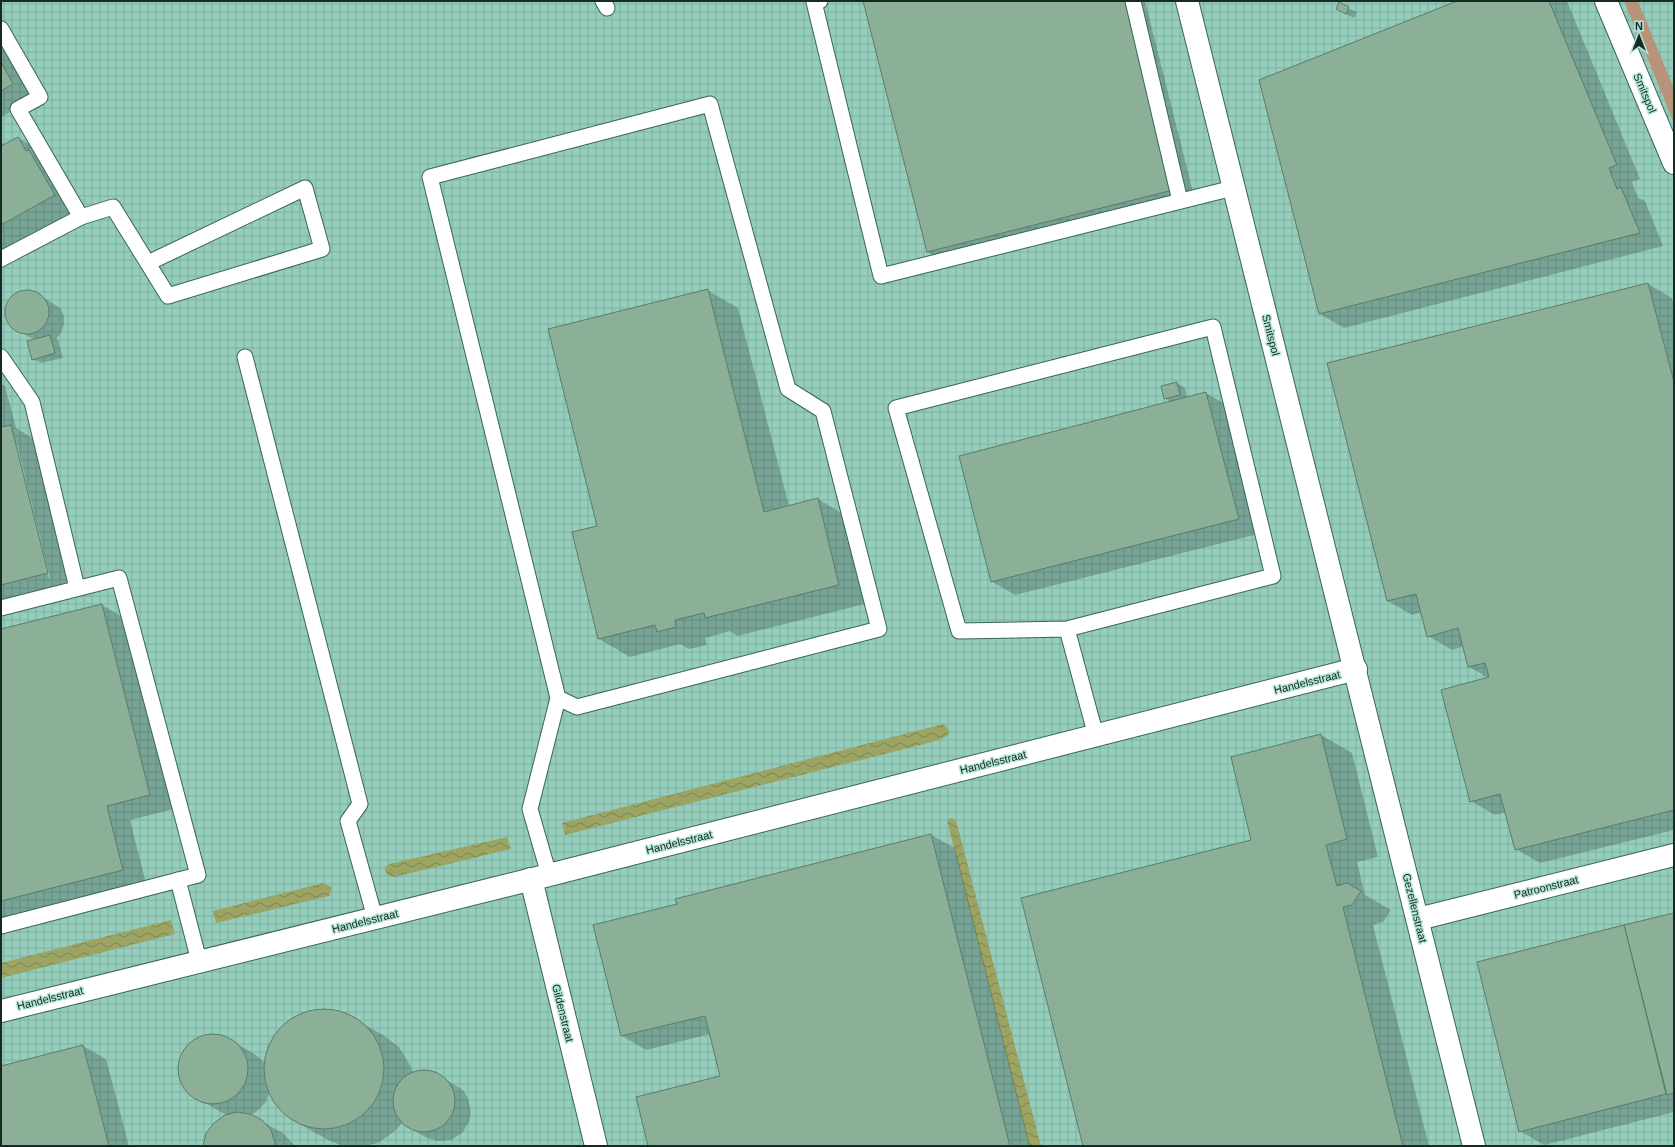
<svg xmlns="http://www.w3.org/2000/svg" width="1675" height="1147" viewBox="0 0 1675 1147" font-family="Helvetica,sans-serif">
<defs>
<pattern id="industrial-grid" width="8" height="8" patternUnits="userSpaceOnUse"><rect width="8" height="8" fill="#95cebd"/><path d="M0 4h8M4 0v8" fill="none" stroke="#80b1a2"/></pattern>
<pattern id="water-waves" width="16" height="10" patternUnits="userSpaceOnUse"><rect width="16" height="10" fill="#9ba462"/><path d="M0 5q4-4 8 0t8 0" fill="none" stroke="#7d8651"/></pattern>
</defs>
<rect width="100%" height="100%" fill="#a9d8ca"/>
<rect fill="url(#industrial-grid)" x="1" y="1" width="1673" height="1145"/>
<polygon fill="#b99379" points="1624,1 1638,1 1674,89 1674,123"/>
<g fill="url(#water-waves)">
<path d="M 943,724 C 958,735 941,739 932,742 L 565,835 L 562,823 Z"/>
<polygon points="951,818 956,820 1041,1146 1029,1146 947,820"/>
<polygon points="507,837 511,849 394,877 389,876 385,872 385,867 389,864"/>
<polygon points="323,883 331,887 332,890 329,896 216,923 213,911"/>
<polygon points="171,920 175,934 1,978 1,963"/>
</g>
<g fill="#0003" fill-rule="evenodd">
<polygon points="864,1 1145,1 1196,204 951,266 927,252"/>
<polygon points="1459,1 1567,1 1640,179 1632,182 1638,198 1645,201 1663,246 1344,328 1320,314 1260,81"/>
<polygon points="1339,4 1357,12 1354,18 1344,13"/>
<polygon points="1,35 37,98 1,117"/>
<polygon points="18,138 42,151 78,209 1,252 1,140 4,146"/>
<polygon points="1648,284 1672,298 1674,307 1674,830 1540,863 1516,849 1506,812 1495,815 1471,801 1489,678 1469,667 1464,646 1452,650 1428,636 1422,612 1412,615 1388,601 1328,364"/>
<polygon points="707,290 738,308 789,506 818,499 848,517 869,603 737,636 730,631 705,638 707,645 689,649 680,644 630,657 599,639 573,533 599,527"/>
<polygon points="26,291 35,292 60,308 64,316 64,325 61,333 56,339 58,340 63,358 41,363 33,359 35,340 15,329 8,321 6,311 9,301 16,294"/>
<polygon points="1177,383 1185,388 1187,398 1206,393 1230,407 1262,533 1015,595 991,581 1171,402 1164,398"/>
<path d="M 1,384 L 5,386 L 16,428 L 42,444 L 79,591 L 1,610 ZM 15,444 L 17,444 L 50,578 L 49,578 Z"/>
<polygon points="102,605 126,619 174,809 130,820 146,883 1,920 1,630"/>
<polygon points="1321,735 1352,753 1378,857 1357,862 1365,895 1391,910 1383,922 1373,925 1429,1146 1084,1146 1253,841"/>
<polygon points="931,835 955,848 1030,1146 649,1146 721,1077 710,1034 646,1050 622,1036 595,926 678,905"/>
<polygon points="1674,914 1674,1112 1544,1145 1520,1131 1478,963"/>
<polygon points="330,1010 351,1017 383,1035 399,1047 410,1065 413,1073 422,1071 435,1073 463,1090 468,1098 471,1112 469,1122 462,1133 451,1140 438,1141 427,1138 402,1123 395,1131 378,1143 365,1146 343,1146 328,1140 296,1122 280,1109 269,1093 266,1102 256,1112 250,1115 283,1133 295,1146 204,1146 228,1116 193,1096 185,1087 180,1077 180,1065 185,1051 193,1043 203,1037 215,1036 224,1037 232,1041 256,1055 265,1063 268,1047 276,1034 283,1026 295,1017 304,1013 314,1011"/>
<polygon points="83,1046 106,1059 129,1146 1,1146 1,1067"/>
</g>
<g fill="#8baf97" stroke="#5a7d66">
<polygon points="863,1 1125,1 1173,190 927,252"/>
<polygon points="1457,1 1549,1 1617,165 1609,168 1617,189 1621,187 1640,233 1319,314 1259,80"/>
<polygon points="1339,2 1349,7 1346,14 1336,9"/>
<polygon points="1,62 13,84 1,91"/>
<polygon points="18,137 26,151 29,150 55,195 1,225 1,146"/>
<polygon points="1648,283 1674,382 1674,810 1515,850 1500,794 1470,802 1441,690 1489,677 1485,663 1468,667 1458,628 1427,637 1416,594 1387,601 1327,363"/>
<polygon points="708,289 764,512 818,498 839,585 705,618 704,613 675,620 676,627 657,632 655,625 598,639 572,532 597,526 548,329"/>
<circle cx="27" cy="312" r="22"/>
<polygon points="50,335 55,353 32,360 27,341"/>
<polygon points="1177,382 1180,395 1164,399 1161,386"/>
<polygon points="1206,392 1239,519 991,582 959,456"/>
<polygon points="11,425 48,573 1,585 1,427"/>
<polygon points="102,604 150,795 107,806 123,870 1,901 1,629"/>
<polygon points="1321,734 1347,839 1326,845 1337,886 1347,883 1361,891 1352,905 1343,907 1403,1146 1083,1146 1021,898 1251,840 1231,757"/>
<polygon points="931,834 1010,1146 648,1146 636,1097 720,1076 705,1016 621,1036 593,925 677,904 675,899"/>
<polygon points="1674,913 1674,1093 1667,1095 1624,925"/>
<polygon points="1624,925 1666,1094 1519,1132 1477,962"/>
<circle cx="324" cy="1069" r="60"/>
<circle cx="213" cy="1069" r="35"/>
<polygon points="83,1045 109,1146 1,1146 1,1066"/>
<circle cx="424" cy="1101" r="31"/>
<polygon points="237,1112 250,1114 262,1120 271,1130 276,1146 203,1146 206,1133 214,1123 225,1115"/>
</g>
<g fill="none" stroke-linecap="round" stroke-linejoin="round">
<g stroke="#39655a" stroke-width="17">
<g id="lane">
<polyline points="603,1 607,8"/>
<polyline points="820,1 814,2 881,276 1233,188"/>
<polyline points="1133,1 1180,201"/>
<polyline points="1,29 40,97 18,109 81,217"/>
<polyline points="1,259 81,217 113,207 168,296 322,249 305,188 148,263"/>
<polyline points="1,357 32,402 77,588"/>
<polyline points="245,357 360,804 348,821 375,918"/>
<polyline points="1,608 119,578 198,875 1,926"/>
<polyline points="1067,629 1273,576 1213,327 896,408 959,631 1067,629 1096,736"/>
<polyline points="549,875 530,809 558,698 430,177 710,104 788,389 823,411 879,629 577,707 558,698"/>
<polyline points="178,880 199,961"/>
</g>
</g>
<g stroke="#39655a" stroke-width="24">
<g id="street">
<polyline points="1187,1 1474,1146"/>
<polyline points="1606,1 1674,163"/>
<polyline points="531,879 596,1146"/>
<polyline points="1418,919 1674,855"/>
<polyline points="1,1011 549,875 1356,669"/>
</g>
</g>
<use href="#lane" stroke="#fff" stroke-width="15"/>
<use href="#street" stroke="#fff" stroke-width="22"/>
</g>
<g text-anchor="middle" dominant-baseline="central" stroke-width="3" stroke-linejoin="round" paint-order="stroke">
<g font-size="11" fill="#172924" stroke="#b5e5d7">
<text transform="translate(1645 93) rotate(67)">Smitspol</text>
<text transform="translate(1271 335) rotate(76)">Smitspol</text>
<text transform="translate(1307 682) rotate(-14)">Handelsstraat</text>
<text transform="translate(993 762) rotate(-14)">Handelsstraat</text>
<text transform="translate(679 842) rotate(-14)">Handelsstraat</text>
<text transform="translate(1546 887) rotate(-14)">Patroonstraat</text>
<text transform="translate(1415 908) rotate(76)">Gezellenstraat</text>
<text transform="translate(365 921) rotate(-14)">Handelsstraat</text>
<text transform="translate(50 998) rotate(-14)">Handelsstraat</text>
<text transform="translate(563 1013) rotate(76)">Gildenstraat</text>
</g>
</g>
<rect width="1675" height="1147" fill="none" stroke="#172924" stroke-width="4"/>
<g transform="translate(1639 36)" stroke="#b5e5d7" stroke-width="3" paint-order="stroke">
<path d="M0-3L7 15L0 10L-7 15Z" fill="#172924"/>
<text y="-6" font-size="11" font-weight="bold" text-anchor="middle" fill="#172924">N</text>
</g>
</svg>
